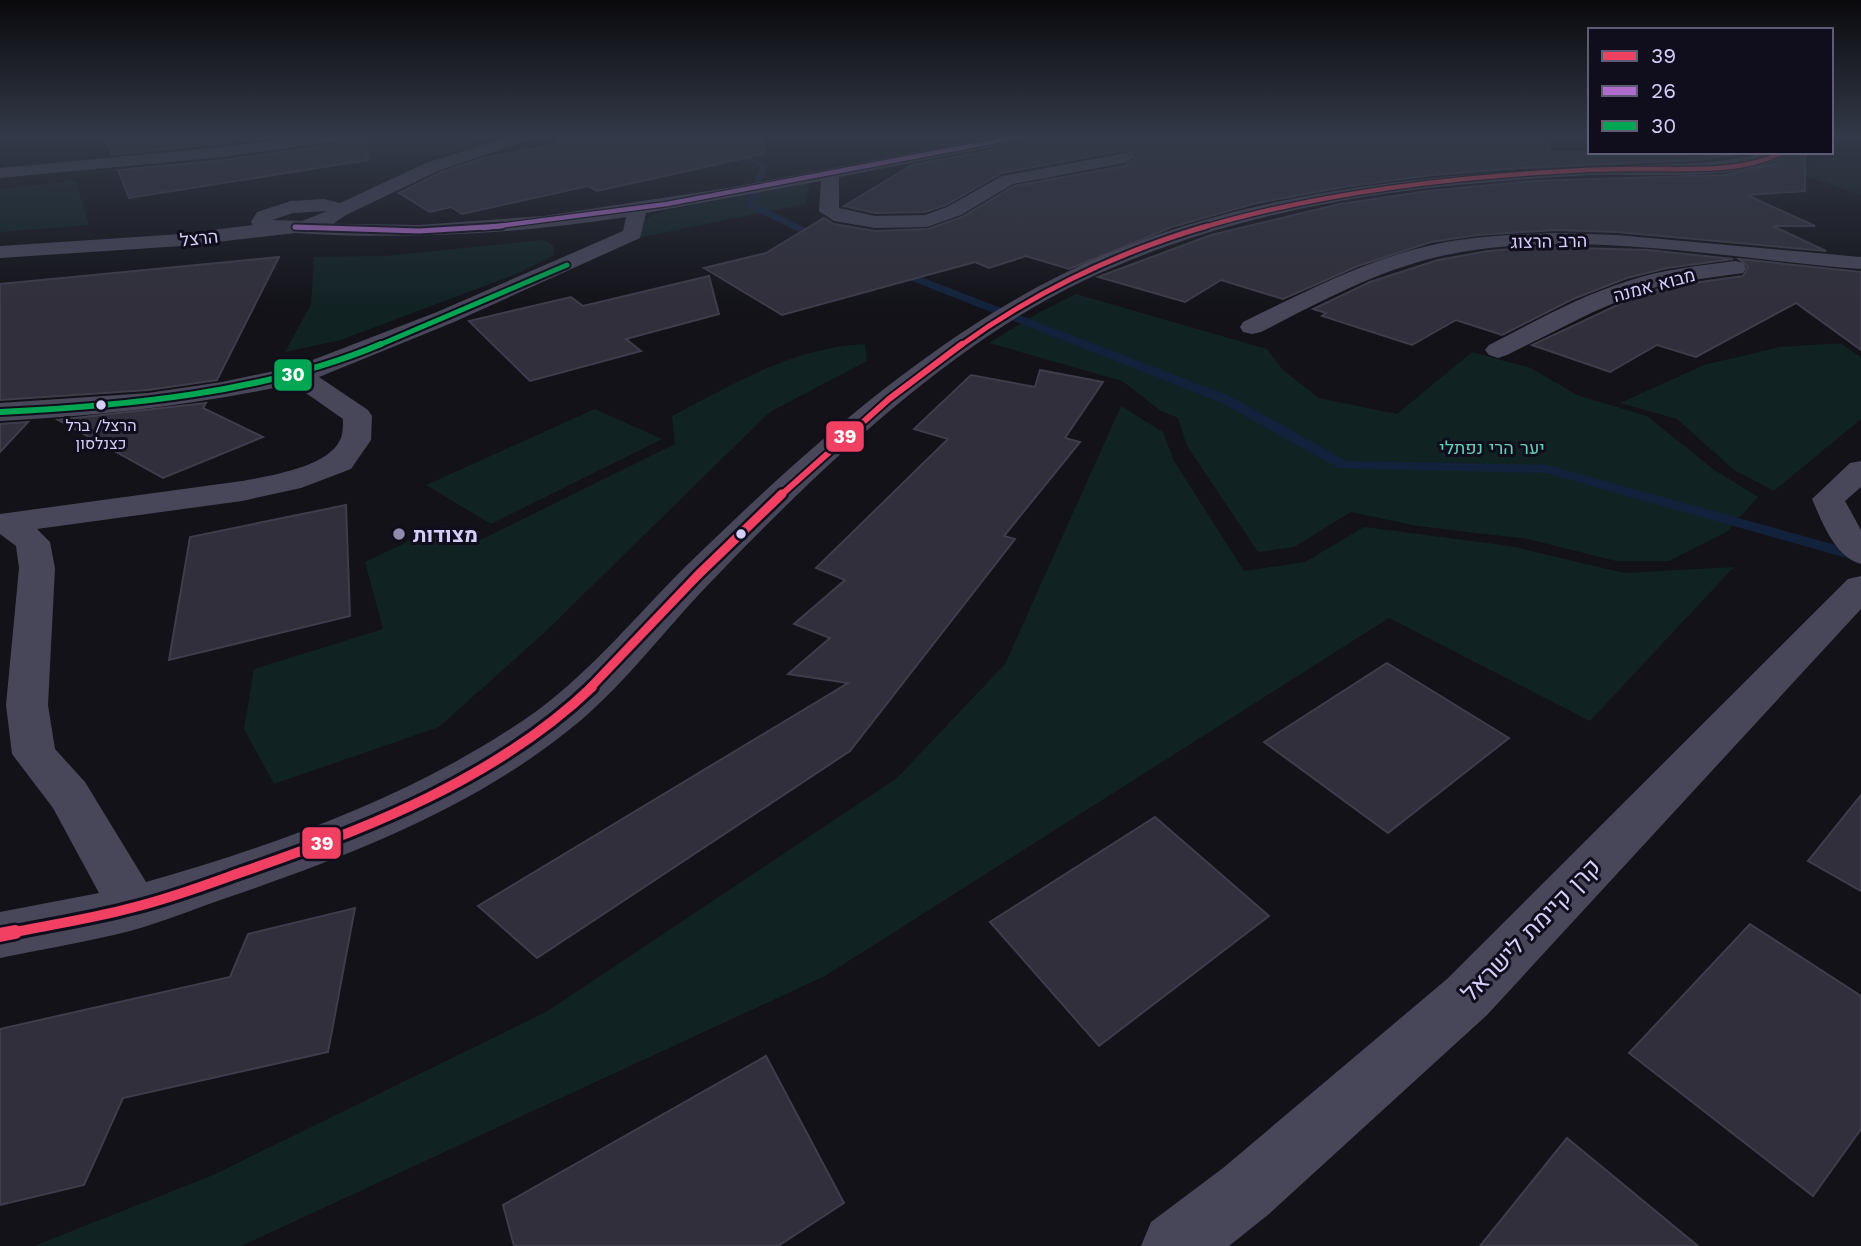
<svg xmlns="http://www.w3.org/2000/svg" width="1861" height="1246" viewBox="0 0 1861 1246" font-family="'Work Sans',Heebo,sans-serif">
<rect width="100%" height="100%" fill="#121218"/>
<g fill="#112223">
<polygon points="378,135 479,135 469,149 403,163 371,163 335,141"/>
<polygon points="1827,157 1861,162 1861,195 1798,173"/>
<polygon points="76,181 89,225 0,232 0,189"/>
<polygon points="812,182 805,204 637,238 642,220 663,211"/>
<polygon points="544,240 553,246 554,255 519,273 341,340 285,352 311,304 314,257 384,256"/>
<polygon points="1076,294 1267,349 1283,370 1319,398 1397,414 1472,352 1531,368 1577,395 1647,416 1713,469 1758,497 1728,531 1669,561 1616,561 1528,539 1417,526 1351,512 1294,547 1258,552 1187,446 1178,418 1161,411 1122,381 989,343 1038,313"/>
<polygon points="1840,343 1861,357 1861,419 1774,491 1734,470 1677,419 1620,403 1704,365 1780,347"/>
<path d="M 865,344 L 867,361 L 770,412 L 544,633 L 439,727 L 274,784 L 244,729 L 254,669 L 383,629 L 365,562 L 441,526 L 470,545 L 675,444 L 672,416 C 733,384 794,347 865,344 Z"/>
<polygon points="1121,406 1163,432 1174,461 1244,571 1305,562 1364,527 1510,546 1624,573 1734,567 1590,721 1389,618 825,976 241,1246 34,1246 213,1175 546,1012 897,778 1005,664"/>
<polygon points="595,409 662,439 491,524 426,485"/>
</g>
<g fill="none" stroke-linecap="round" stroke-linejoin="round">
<g fill="#13223c" fill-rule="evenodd">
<polygon points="721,147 768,165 753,203 828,239 828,243 822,243 745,206 760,166 721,151"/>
<polygon points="892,269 900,269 1232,397 1346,461 1547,465 1861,552 1861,562 1546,473 1338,468 1222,403 892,273"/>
</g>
</g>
<g fill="#312f3b" stroke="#3f3c4b" stroke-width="2">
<polygon points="104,135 297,135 112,155"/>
<polygon points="355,135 366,135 368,160 129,198 118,170 223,160 345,143"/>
<polygon points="558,135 762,135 764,154 597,191 588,186 462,214 451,207 430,212 399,193 439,173 483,158 556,145"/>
<polygon points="1038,135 1548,135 1550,152 1757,152 1699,160 1522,168 1433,175 1344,187 1257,203 1172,227 1069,269 1026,256 989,268 975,262 782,315 704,268 766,253 824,218 834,224 875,231 928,229 962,217 1014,186 1125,166 1135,159 1125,150 1002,173 946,205 925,212 875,213 844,206 912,165 1029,143"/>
<polygon points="1794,152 1805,152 1805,191 1747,195 1815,226 1773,226 1826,251 1617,232 1555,230 1477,235 1431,242 1358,266 1283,299 1221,280 1185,302 1098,277 1211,235 1340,204 1428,191 1530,181 1724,175 1774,164"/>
<polygon points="1540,247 1648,250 1733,259 1667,268 1627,278 1573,299 1502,335 1456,320 1412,345 1322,316 1326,313 1313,309 1370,282 1438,260 1488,251"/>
<polygon points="279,257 217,380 148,390 0,400 0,284"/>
<polygon points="1739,259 1861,272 1861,350 1796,303 1696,357 1657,345 1610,372 1532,345 1643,293 1672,286 1743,276 1748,267"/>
<polygon points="709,276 719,314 626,339 641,351 530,381 469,321 571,297 583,306"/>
<polygon points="1040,370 1103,382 1065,438 1080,442 1004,536 1015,539 850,751 537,958 478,906 848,683 788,674 830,638 794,624 845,580 816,568 948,439 914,429 971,375 1035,387"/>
<polygon points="206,403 203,408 263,437 163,478 58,420"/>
<polygon points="28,422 0,452 0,424"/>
<polygon points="346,505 350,616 169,660 190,537"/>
<polygon points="1387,663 1509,738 1388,833 1264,742"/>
<polygon points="1861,795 1861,891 1808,861"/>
<polygon points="1155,817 1269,916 1099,1046 990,922"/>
<polygon points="355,908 328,1052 123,1098 84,1185 0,1205 0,1029 230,977 248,934"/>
<polygon points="1750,924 1861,996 1861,1129 1813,1196 1629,1053"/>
<polygon points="766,1056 844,1203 778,1246 514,1246 503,1205"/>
<polygon points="1567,1138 1698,1246 1480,1246"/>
</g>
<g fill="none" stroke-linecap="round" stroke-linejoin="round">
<g fill="#484759" fill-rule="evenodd">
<polygon points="314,135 353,135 345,140 223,157 0,178 0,168 223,147"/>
<path d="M 1007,135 L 1036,135 L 1028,140 L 839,177 L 839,208 L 875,216 L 925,215 L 947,207 L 1002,176 L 1125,153 L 1133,158 L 1125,163 L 1013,184 L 961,215 L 927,227 L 875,228 L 834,221 L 819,211 L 821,181 L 646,213 L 640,238 L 454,322 L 319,377 L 368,410 L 372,416 L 371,440 L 351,469 L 301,488 L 242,501 L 37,529 L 50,542 L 55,568 L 48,705 L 55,749 L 85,782 L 146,882 C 282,843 422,793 538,710 C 593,669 637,615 685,567 C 785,470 890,373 1011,302 C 1218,179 1465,171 1699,163 C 1730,161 1761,152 1791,152 C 1752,183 1642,173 1591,175 C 1537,178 1483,182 1428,188 C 1310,202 1193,229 1085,280 C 947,345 811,477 706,587 C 664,631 627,681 580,721 C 479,806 350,856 226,898 C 194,909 163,922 130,931 C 87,942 43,949 0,958 L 0,912 L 99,893 L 53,808 L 12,754 L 6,705 L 19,568 L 16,546 L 0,534 L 0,514 L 242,481 C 269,476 328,467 340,440 C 343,435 343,425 343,419 L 293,384 C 196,405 99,416 0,421 L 0,403 L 148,393 L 222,382 L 297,366 L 437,312 L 623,231 L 626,217 C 516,234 406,240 295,233 L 288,231 L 285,227 L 288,223 L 419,225 L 544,216 L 728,188 Z"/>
<path d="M 1555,233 L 1617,235 L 1861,257 L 1861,269 C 1727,259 1568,226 1437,257 C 1374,272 1318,303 1261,332 L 1252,334 L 1243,332 L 1240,327 L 1243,322 C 1305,292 1365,260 1432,245 C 1472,236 1514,235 1555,233 Z"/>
<path d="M 1735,261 L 1743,263 L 1746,268 L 1743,273 L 1671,283 L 1642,291 L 1591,313 L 1507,355 L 1498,358 L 1489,355 L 1485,350 L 1489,345 C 1534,322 1579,296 1628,281 C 1662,269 1699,266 1735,261 Z"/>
<path d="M 1861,461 L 1861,487 L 1845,501 L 1861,530 L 1861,564 C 1835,557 1822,522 1812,499 L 1850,463 Z"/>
<polygon points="1861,576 1861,609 1487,1015 1269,1214 1229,1246 1141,1246 1151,1222 1223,1168 1447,979 1848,579"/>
</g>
<path fill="#484759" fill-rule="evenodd" d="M 514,135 L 536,135 L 534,138 L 438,171 L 346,215 L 330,226 L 313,231 L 181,246 L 0,258 L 0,246 L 181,234 L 253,225 L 251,222 L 257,212 L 291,201 L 324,199 L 340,203 L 426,163 ZM 327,211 L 302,221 L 272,220 L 293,213 Z"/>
<g stroke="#100e1c" stroke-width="7">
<path id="bus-1-far5" d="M 1201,228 C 1315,194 1433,179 1552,172 C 1578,170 1605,169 1631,169 C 1680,168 1739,175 1783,152"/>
</g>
<g stroke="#100e1c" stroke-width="9">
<path id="bus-1-far4" d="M 960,346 C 1035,292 1118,252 1207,226"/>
</g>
<g stroke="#100e1c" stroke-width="10">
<polyline id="bus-1-far3" points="780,496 889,399 962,344"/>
</g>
<g stroke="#100e1c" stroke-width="14">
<polyline id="bus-1-far2" points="590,688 698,575 782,494"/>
</g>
<g stroke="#100e1c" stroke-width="16">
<path id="bus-1-far1" d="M 6,934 C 48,925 90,919 131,908 C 169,899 206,885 242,872 C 365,830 497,778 592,687"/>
</g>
<g stroke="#100e1c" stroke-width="19">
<polyline id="bus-1" points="0,935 15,932"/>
</g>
<g stroke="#100e1c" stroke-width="7">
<g id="bus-2-far1">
<polyline points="295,227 308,228"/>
<polyline points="483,228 667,204 1028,135"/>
</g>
</g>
<g stroke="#100e1c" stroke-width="9">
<polyline id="bus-2" points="295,227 419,231 502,226"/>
</g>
<g stroke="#100e1c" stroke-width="9">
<polyline id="bus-3-far1" points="377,346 567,265"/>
</g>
<g stroke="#100e1c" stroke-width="10">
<path id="bus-3" d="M 0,412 C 124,406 266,393 381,344"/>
</g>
<use href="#bus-1-far5" stroke="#f24062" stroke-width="4.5"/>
<use href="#bus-1-far4" stroke="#f24062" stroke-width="5"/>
<use href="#bus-1-far3" stroke="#f24062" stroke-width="6"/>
<use href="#bus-1-far2" stroke="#f24062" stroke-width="9"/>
<use href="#bus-1-far1" stroke="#f24062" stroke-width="10"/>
<use href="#bus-1" stroke="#f24062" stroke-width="14"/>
<use href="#bus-2-far1" stroke="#b06ccc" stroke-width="4.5"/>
<use href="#bus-2" stroke="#b06ccc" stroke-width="5"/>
<use href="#bus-3-far1" stroke="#00a651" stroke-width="5"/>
<use href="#bus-3" stroke="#00a651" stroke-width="6"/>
</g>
<linearGradient id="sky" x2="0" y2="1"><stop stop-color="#0a0a0d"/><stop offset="0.44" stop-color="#333948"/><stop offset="1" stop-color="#333948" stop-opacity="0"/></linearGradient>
<rect width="1861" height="309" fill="url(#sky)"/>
<g fill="#d4cefa" stroke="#100e1c" stroke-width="2.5">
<circle cx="101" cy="405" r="6"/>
<circle cx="741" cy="534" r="6"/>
</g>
<circle fill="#908cab" stroke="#100e1c" stroke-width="2.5" cx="399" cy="534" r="7"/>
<g text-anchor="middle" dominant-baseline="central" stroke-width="6" stroke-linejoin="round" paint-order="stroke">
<g font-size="16" fill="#d4cefa" stroke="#100e1c">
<text x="101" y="425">הרצל/ ברל<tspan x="101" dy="18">כצנלסון</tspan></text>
</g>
<g font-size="18" fill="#d4cefa" stroke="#100e1c">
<text transform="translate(199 238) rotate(-6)">הרצל</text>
<text transform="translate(1549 241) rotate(-1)">הרב הרצוג</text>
<text transform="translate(1654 285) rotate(-15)">מבוא אמנה</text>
</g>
<g font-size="18" fill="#63d0b7" stroke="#100e1c">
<text x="1492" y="447">יער הרי נפתלי</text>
</g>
<g font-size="21" font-weight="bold" fill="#d4cefa" stroke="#100e1c" text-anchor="start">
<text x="413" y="534">מצודות</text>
</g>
<g font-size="24" fill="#d4cefa" stroke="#100e1c">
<text transform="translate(1531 930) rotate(-46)">קרן קיימת לישראל</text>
</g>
</g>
<g stroke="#100e1c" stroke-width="2.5">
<rect x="273" y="358" width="40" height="34" rx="7" fill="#00a651"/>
<rect x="825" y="420" width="40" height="33" rx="7" fill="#f24062"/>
<rect x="301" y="826" width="41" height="34" rx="7" fill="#f24062"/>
</g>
<g font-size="19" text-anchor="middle" font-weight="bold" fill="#fff">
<text x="293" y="381">30</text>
<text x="845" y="443">39</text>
<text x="322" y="850">39</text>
</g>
<rect x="1588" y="28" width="245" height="126" fill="#100e1c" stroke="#5e5b75" stroke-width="2"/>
<rect x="1602" y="51" width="35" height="10" fill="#f24062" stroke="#5e5b75" stroke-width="2"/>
<text x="1651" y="63" font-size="21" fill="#d4cefa">39</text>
<rect x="1602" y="86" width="35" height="10" fill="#b06ccc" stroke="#5e5b75" stroke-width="2"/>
<text x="1651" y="98" font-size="21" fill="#d4cefa">26</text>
<rect x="1602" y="121" width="35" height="10" fill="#00a651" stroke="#5e5b75" stroke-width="2"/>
<text x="1651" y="133" font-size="21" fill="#d4cefa">30</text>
</svg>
